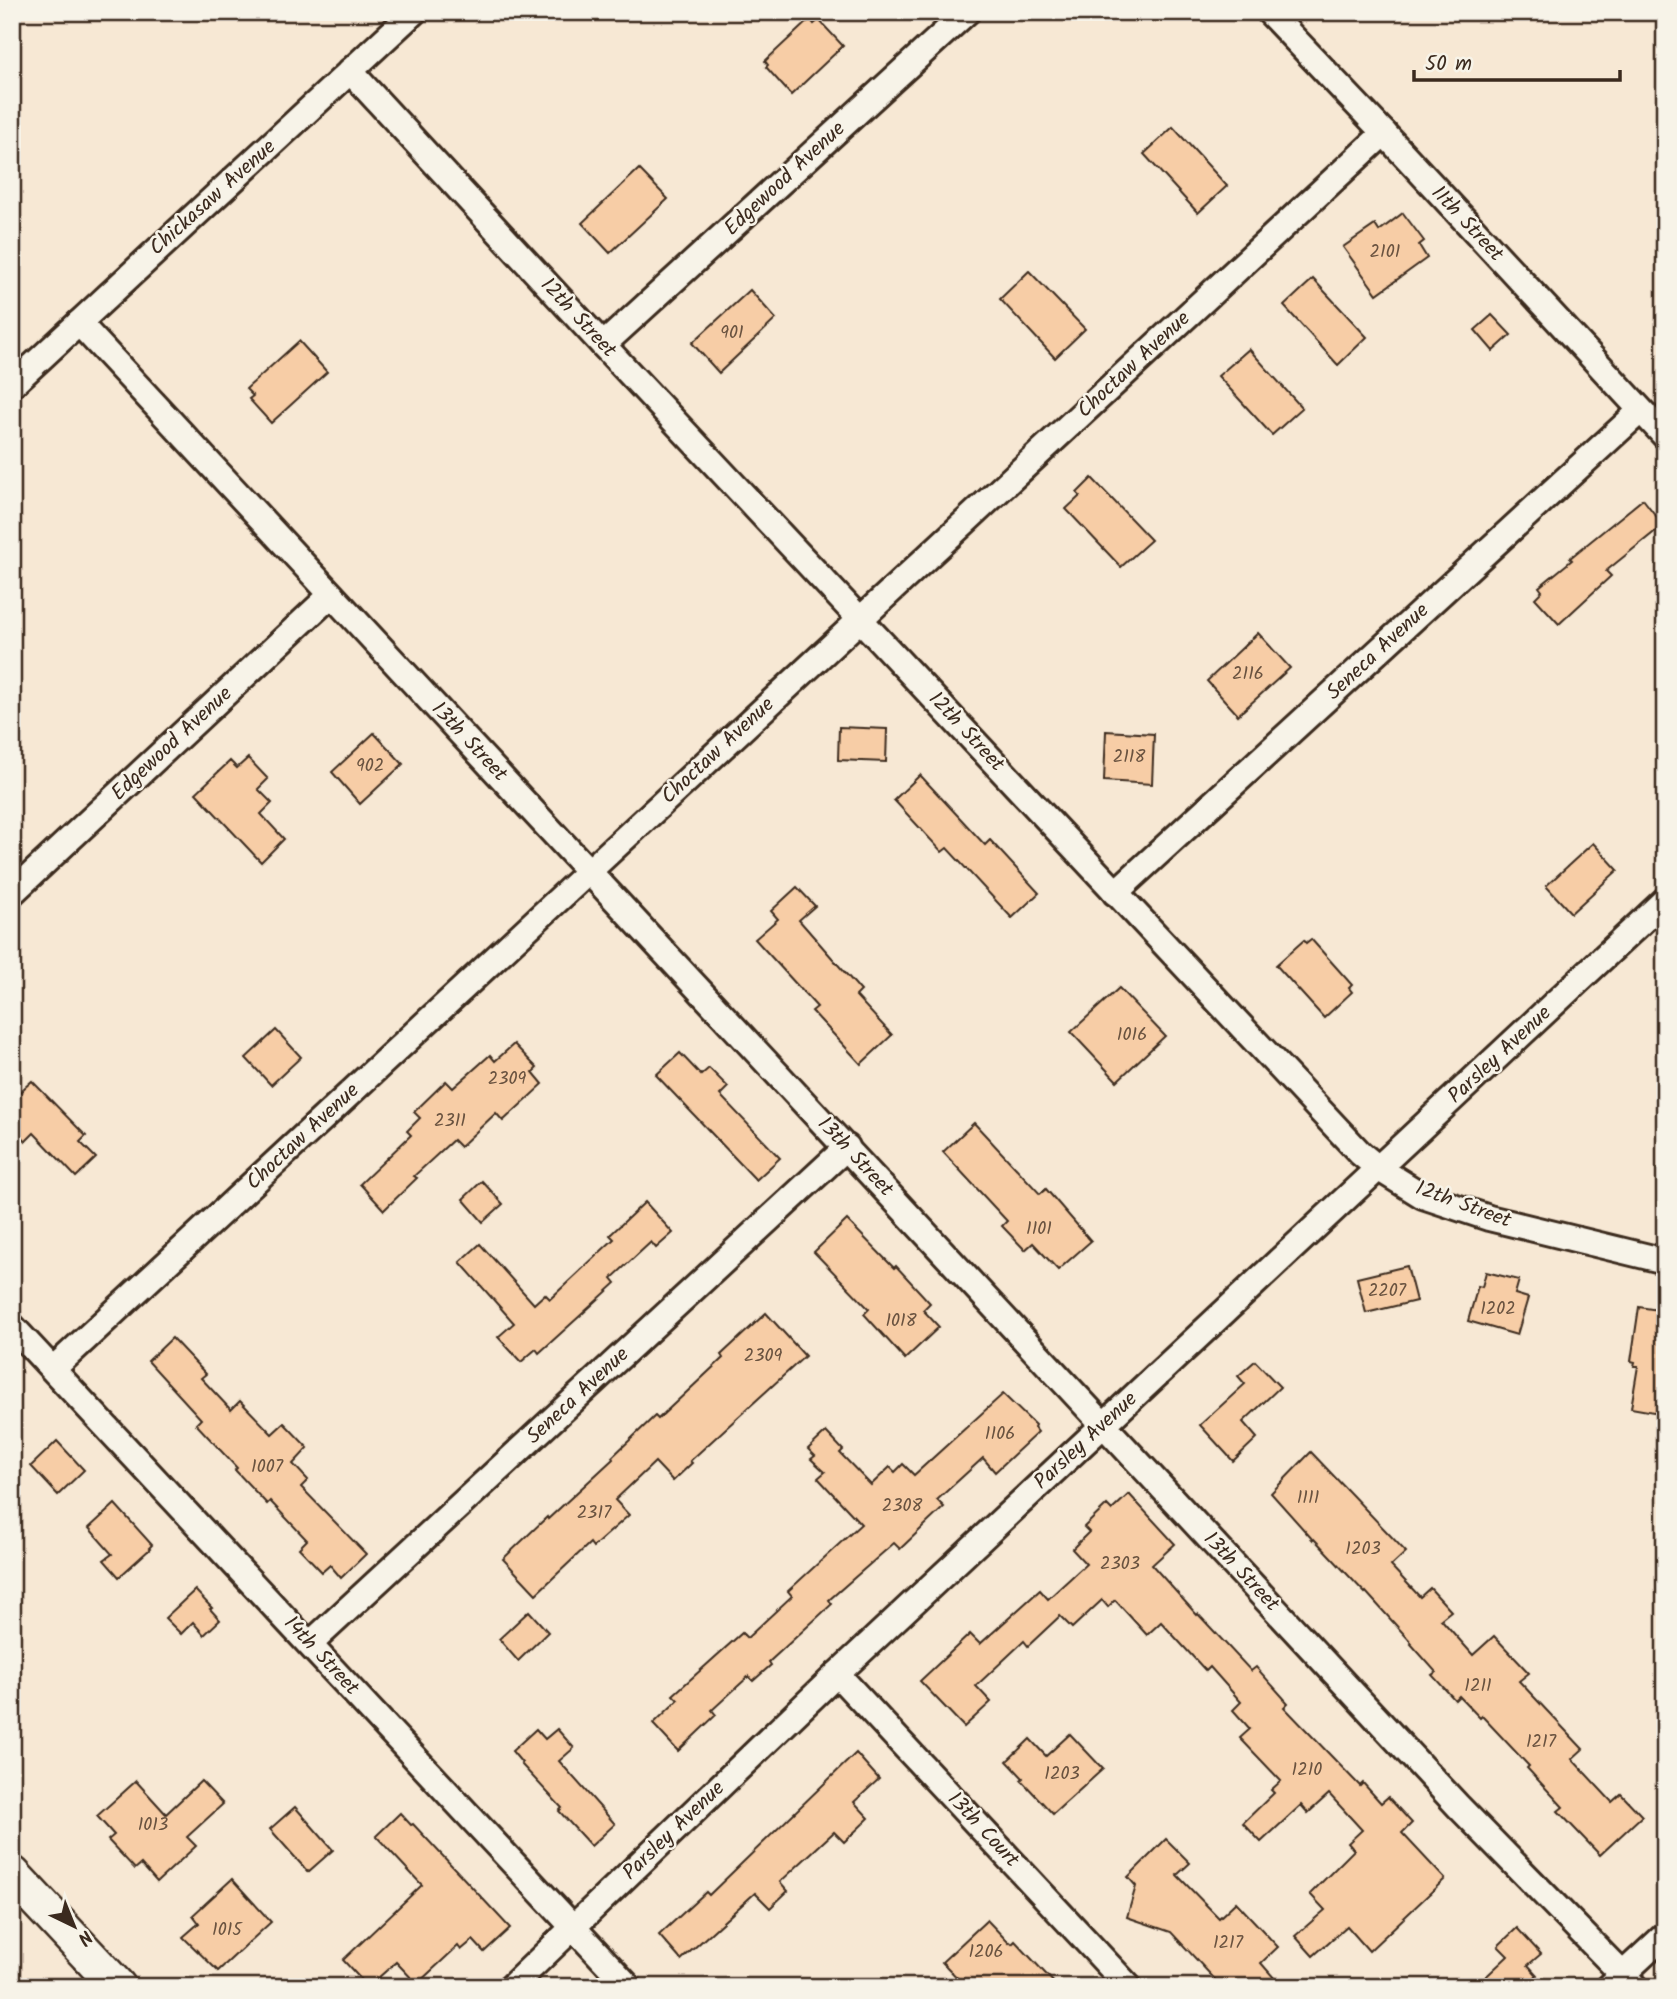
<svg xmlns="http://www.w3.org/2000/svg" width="1677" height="1999" viewBox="0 0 1677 1999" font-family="Kalam,sans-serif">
<rect width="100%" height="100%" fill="#f7e8d4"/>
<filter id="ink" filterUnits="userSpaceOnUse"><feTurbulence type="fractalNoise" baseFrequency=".0143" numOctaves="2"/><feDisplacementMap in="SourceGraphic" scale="14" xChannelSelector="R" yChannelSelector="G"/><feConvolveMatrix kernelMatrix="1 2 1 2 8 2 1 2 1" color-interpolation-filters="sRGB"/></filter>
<g filter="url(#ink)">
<g fill="#f7cda6" stroke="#3b2a1e" stroke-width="2">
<polygon points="810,19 814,24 819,20 843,46 791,95 766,67 768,65 765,61"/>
<polygon points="1173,127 1227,186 1198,213 1144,154"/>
<polygon points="639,169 668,199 610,253 582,223"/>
<polygon points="1403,213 1424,241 1419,245 1427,258 1377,294 1343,247 1375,225 1379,231"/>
<polygon points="1029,271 1085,329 1055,358 1000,299"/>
<polygon points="1313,279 1367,337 1338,365 1284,306"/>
<polygon points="750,290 776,319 719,373 692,343"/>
<polygon points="1492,315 1511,335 1493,351 1475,330"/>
<polygon points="299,341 327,372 271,423 249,399 253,396 246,389"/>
<polygon points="1249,349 1302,408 1272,435 1218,376"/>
<polygon points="1092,478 1151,540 1121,567 1066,509 1080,496 1077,493"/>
<polygon points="1643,499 1663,525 1606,571 1611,576 1559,624 1535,598 1542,591 1539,587 1572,560 1570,558"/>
<polygon points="1258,633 1290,668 1238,715 1207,681"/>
<polygon points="839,727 887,729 886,762 838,760"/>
<polygon points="1106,731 1154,734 1152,784 1104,781"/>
<polygon points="374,733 403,764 360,804 332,772"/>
<polygon points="248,758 268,779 258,789 272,803 261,814 284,839 261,862 196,793 230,761 237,768"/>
<polygon points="920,775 985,845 990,840 1039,893 1012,918 947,848 942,852 894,800"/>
<polygon points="1593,843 1618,870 1571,913 1546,886"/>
<polygon points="797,887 815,906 799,920 861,991 856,996 892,1035 861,1064 812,1011 817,1007 755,939 778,919 771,911"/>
<polygon points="1311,939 1352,985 1349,988 1352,992 1324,1018 1276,965 1304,940 1306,943"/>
<polygon points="1119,988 1165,1036 1117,1081 1071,1032"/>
<polygon points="276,1030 301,1057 271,1085 246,1058"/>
<polygon points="514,1044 537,1068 533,1072 543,1084 503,1121 496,1113 460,1147 453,1140 414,1176 417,1178 384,1210 360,1184 411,1135 407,1131 420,1118 414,1112 446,1081 453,1088 490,1055 495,1061"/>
<polygon points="680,1053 701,1075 709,1068 728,1087 720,1095 780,1158 756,1180 656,1075"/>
<polygon points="32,1081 86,1136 80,1142 96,1158 76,1177 34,1133 26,1141 12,1125 12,1099"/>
<polygon points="974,1123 1040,1194 1046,1189 1091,1241 1058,1270 1033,1243 1025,1250 1002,1226 1007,1221 943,1152"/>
<polygon points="482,1181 503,1204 483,1222 463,1199"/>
<polygon points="645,1202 673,1233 656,1248 651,1242 612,1278 616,1283 581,1315 539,1353 536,1349 521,1362 498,1337 514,1323 460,1262 480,1244 534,1304 545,1294 550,1299 614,1239 610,1235"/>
<polygon points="847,1220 894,1268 896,1266 930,1303 923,1310 939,1327 905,1359 864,1314 869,1309 814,1252"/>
<polygon points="1407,1266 1416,1301 1366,1313 1357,1278"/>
<polygon points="1486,1272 1519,1280 1515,1294 1528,1298 1517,1335 1468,1321 1478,1286 1482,1287"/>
<polygon points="1639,1307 1665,1311 1665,1414 1631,1408 1638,1366 1634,1366 1635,1362 1631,1361"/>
<polygon points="766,1313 805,1356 690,1461 692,1463 673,1481 655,1462 615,1500 629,1515 593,1547 590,1543 536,1594 503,1559 547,1517 548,1519 613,1459 612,1457 655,1416 658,1419 723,1358 721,1355"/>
<polygon points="172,1338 206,1374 201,1378 231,1410 240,1401 272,1434 284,1423 308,1448 293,1464 308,1480 301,1487 366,1554 341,1578 330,1565 322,1572 299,1548 307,1540 270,1501 267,1504 235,1470 237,1468 196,1424 201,1419 148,1361"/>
<polygon points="1255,1361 1280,1387 1243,1422 1257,1438 1233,1461 1200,1425 1245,1384 1238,1376"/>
<polygon points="1003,1394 1035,1425 1034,1427 1038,1432 995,1472 983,1458 937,1500 944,1507 900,1549 894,1543 829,1600 832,1604 769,1662 771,1665 753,1681 749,1676 712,1710 716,1715 678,1751 653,1724 678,1700 673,1695 742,1633 747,1638 792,1596 788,1591 861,1524 818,1478 825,1472 811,1459 815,1456 808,1449 826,1432 843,1450 840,1453 871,1485 890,1467 895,1472 903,1464 914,1475"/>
<polygon points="57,1441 84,1470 58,1495 31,1466"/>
<polygon points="1311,1452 1406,1552 1391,1566 1420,1597 1430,1588 1451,1611 1441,1619 1473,1655 1494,1636 1529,1673 1519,1681 1583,1749 1572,1759 1612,1802 1621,1794 1642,1816 1600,1855 1558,1811 1563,1807 1527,1768 1529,1766 1482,1716 1480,1718 1459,1696 1455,1700 1432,1675 1436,1672 1411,1644 1412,1643 1366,1592 1365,1593 1314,1539 1313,1540 1271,1493"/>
<polygon points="1129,1494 1175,1544 1152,1565 1197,1615 1198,1614 1251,1671 1256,1667 1288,1703 1284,1707 1360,1786 1363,1783 1381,1803 1388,1797 1412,1823 1402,1833 1445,1879 1369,1951 1347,1926 1313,1956 1295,1936 1325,1910 1310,1894 1354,1850 1348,1843 1362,1830 1329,1794 1308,1813 1301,1805 1261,1842 1243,1823 1274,1793 1271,1790 1281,1781 1240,1738 1250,1729 1233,1710 1241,1702 1210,1667 1206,1671 1161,1622 1147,1635 1115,1600 1108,1607 1102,1600 1072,1628 1060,1616 1028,1646 1024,1641 976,1686 991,1702 964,1727 920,1681 970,1634 980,1644 1040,1590 1048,1599 1086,1564 1072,1549 1089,1532 1084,1527 1107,1505 1112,1510"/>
<polygon points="115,1504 152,1545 149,1548 150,1549 119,1577 104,1560 112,1554 89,1528"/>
<polygon points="195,1590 212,1608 210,1609 220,1620 204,1635 193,1622 181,1634 165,1618"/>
<polygon points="529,1611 548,1632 518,1661 499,1639"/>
<polygon points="536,1729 545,1739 557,1729 574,1748 559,1761 615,1824 591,1846 559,1811 562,1808 521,1764 522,1763 512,1751"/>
<polygon points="1070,1734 1103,1769 1053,1814 1021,1780 1023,1778 1007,1761 1030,1739 1046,1756"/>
<polygon points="856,1753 879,1779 854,1802 869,1818 844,1842 834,1832 780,1882 788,1891 770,1908 755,1893 681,1960 659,1935 706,1892 709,1895"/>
<polygon points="136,1781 166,1814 201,1781 223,1804 187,1837 196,1846 157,1882 141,1864 135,1869 108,1840 114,1835 97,1816"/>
<polygon points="295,1807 333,1850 308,1872 270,1829"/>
<polygon points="400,1813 411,1825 413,1824 510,1928 484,1952 473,1940 461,1950 458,1946 417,1984 396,1962 368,1987 343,1960 422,1885 376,1836"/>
<polygon points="1166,1839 1190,1863 1177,1875 1219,1918 1236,1902 1278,1947 1261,1963 1282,1987 1222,1987 1171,1932 1127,1917 1136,1886 1128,1877"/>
<polygon points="232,1879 271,1922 218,1971 183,1937 199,1923 193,1915"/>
<polygon points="987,1920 1009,1943 1010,1942 1012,1944 1015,1941 1058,1987 966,1987 942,1962"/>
<polygon points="1517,1928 1541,1954 1528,1965 1537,1975 1525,1987 1475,1987 1508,1956 1498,1946"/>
</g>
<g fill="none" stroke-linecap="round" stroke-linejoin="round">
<g stroke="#3b2a1e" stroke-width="30">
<g id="street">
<polyline points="1269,12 1384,133 1665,436"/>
<polyline points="350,71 603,345 1360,1153 1378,1168 1423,1196 1489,1218 1665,1261"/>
<polyline points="79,323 1458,1806 1635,1987"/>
<polyline points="603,345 967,12"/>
<polyline points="12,385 414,12"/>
<polyline points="12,893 331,595"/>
<polyline points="1115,893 1640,411"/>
<polyline points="12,1326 629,1987"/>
<polyline points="53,1369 1384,133"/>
<polyline points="310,1644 847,1147"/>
<polyline points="837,1674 1129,1987"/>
<polyline points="511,1987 837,1674 1665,900"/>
<polyline points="1609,1987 1665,1935"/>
</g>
</g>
<g stroke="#3b2a1e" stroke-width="40">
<polyline id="secondary" points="12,1874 118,1987"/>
</g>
<use href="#street" stroke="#f7f3e8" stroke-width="24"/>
<use href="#secondary" stroke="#f7f3e8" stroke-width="35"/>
</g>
</g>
<g text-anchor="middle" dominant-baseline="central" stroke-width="5" stroke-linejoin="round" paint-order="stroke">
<g font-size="18" fill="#6a5340">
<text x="1385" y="252">2101</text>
<text x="732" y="333">901</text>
<text x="1248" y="674">2116</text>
<text x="1129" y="757">2118</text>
<text x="370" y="766">902</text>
<text x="1132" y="1035">1016</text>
<text x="507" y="1079">2309</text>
<text x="450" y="1121">2311</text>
<text x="1039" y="1229">1101</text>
<text x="1387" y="1291">2207</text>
<text x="1498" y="1309">1202</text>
<text x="901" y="1321">1018</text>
<text x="763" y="1356">2309</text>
<text x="1000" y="1434">1106</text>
<text x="267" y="1467">1007</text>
<text x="1308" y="1498">1111</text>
<text x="902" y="1506">2308</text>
<text x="594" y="1513">2317</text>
<text x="1363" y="1549">1203</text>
<text x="1120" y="1564">2303</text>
<text x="1478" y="1686">1211</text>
<text x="1541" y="1742">1217</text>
<text x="1307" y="1770">1210</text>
<text x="1062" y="1774">1203</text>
<text x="153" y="1825">1013</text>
<text x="227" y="1930">1015</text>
<text x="1228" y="1943">1217</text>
<text x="986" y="1952">1206</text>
</g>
<g font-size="21" fill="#3b2a1e" stroke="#f7f3e8">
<text transform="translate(785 179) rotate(-43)">Edgewood Avenue</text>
<text transform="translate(213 198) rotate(-42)">Chickasaw Avenue</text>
<text transform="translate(1467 224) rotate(47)">11th Street</text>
<text transform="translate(578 318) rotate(47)">12th Street</text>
<text transform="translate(1134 365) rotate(-43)">Choctaw Avenue</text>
<text transform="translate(1378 652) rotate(-43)">Seneca Avenue</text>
<text transform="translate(966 732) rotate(47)">12th Street</text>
<text transform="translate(469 742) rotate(47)">13th Street</text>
<text transform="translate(172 744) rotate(-43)">Edgewood Avenue</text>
<text transform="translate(718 751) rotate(-43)">Choctaw Avenue</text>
<text transform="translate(1500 1055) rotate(-43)">Parsley Avenue</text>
<text transform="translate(303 1137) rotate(-43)">Choctaw Avenue</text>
<text transform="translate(855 1157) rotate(47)">13th Street</text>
<text transform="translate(1463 1205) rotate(20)">12th Street</text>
<text transform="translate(578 1396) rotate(-43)">Seneca Avenue</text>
<text transform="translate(1086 1441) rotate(-43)">Parsley Avenue</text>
<text transform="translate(1241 1572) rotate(47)">13th Street</text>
<text transform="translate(321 1656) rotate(47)">14th Street</text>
<text transform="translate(983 1830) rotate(47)">13th Court</text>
<text transform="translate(674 1831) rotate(-44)">Parsley Avenue</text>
</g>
</g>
<rect width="1677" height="1999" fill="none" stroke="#f7f3e8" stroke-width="42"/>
<rect x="21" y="21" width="1635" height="1957" fill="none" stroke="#3b2a1e" stroke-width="2.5" filter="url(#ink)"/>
<g transform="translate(74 1926) rotate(137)" stroke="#f7f3e8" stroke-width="5" paint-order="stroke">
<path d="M0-5L12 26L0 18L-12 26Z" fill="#3b2a1e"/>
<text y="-10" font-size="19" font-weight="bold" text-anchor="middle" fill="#3b2a1e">N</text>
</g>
<path d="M1414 70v10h206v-10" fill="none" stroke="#3b2a1e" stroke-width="3.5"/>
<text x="1425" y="70" font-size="21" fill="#3b2a1e" stroke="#f7f3e8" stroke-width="5" paint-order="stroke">50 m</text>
</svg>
